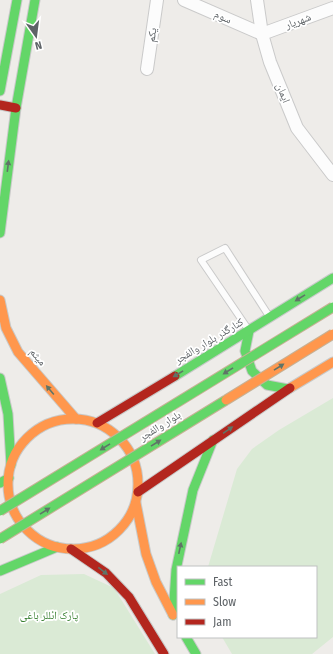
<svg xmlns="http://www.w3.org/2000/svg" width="333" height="654" viewBox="0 0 333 654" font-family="'Fira Sans Condensed','Noto Naskh Arabic',sans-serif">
<rect width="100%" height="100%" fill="#eeece9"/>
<g fill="#daead5">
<polygon points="333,398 333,637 312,654 232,654 222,637 316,637 316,567 208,567 237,469 252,449 279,430"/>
<polygon points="84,574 114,588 155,654 0,654 0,594 41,575"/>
</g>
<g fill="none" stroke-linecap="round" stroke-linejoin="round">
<g stroke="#cacaca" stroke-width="8">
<polyline id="lane" points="248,329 201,260 225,248 269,316"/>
</g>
<g stroke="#cacaca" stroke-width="14">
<g id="street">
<polyline points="184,0 262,34 333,8"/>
<polyline points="257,0 262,34 270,62 297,128 333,175"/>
<polyline points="147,69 157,0"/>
</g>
</g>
<g stroke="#c8c9c8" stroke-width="11">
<g id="fast">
<polyline points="0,91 17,0"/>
<polyline points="0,233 16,108 35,0"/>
<polyline points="249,331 245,351 252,371 267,385 288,389"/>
<polyline points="175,376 333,278"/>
<polyline points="0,378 8,414 11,465"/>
<polyline points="0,483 9,478"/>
<polyline points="0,571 57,547"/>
<polyline points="173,615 176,570 193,490 213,440"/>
<polyline points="186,637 196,654"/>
</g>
</g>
<g stroke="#c8c9c8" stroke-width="11">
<g id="slow">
<polyline points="0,300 6,328 18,352 76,419"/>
<polyline points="290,388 333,362"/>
<circle cx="73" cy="484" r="65"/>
<polyline points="136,503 146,554 156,582 173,615"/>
</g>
</g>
<g stroke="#c8c9c8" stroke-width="11">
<g id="jam">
<polyline points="0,105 16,108"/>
<polyline points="97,423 175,376"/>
<polyline points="138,492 290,388"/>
<polyline points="71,549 106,573 129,597 164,654"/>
</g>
</g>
<use href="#lane" stroke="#fcfcfc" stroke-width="6"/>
<use href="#street" stroke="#fcfcfc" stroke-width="12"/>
<use href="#fast" stroke="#63d668" stroke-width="9"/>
<use href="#slow" stroke="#ff974d" stroke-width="9"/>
<use href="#jam" stroke="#b3261e" stroke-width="9"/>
<g stroke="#c7b195" stroke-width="11" stroke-linecap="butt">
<g id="fast-bridge">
<polyline points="0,511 333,307"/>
<polyline points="0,539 226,400"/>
</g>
</g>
<g stroke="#c7b195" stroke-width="11" stroke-linecap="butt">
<polyline id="slow-bridge" points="226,400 333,334"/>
</g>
<use href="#fast-bridge" stroke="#63d668" stroke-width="9"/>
<use href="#slow-bridge" stroke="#ff974d" stroke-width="9"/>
</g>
<defs><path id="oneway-solid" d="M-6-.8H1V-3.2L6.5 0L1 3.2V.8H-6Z"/></defs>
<g fill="#5f7467">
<use href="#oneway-solid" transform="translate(8 166) rotate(-83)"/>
<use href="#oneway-solid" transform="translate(300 298) rotate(148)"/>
<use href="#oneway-solid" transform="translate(279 367) rotate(-32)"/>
<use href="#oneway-solid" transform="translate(228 371) rotate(148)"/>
<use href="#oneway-solid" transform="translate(178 374) rotate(149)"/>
<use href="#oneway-solid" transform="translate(50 390) rotate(-130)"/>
<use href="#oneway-solid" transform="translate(228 430) rotate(-34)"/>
<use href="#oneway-solid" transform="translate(156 443) rotate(-32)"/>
<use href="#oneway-solid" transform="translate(105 447) rotate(148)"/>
<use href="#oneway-solid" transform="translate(45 511) rotate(-32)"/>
<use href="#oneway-solid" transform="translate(180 548) rotate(-78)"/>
<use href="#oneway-solid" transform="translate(103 571) rotate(38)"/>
</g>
<g text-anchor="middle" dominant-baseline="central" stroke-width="3.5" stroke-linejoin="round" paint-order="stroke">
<g font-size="11" fill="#5e6367" stroke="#fff">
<text transform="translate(223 17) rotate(24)">سوم</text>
<text transform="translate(298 21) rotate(-20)">شهریار</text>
<text transform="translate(152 35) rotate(-82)">یکم</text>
<text transform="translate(283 93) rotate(68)">ایمان</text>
<text transform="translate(209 341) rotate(-31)">کنارگذر بلوار والفجر</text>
<text transform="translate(38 357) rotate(50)">میثم</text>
<text transform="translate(160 426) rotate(-32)">بلوار والفجر</text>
</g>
<g font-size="11" fill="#3b8134" stroke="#fff">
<text x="49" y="615">پارک ائللر باغی</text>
</g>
</g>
<rect x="177" y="566" width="140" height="72" fill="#ffffff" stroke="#bfc1c2"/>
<rect x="185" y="579" width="20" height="6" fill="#63d668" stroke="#bfc1c2"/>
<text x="213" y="586" font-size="12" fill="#5e6367">Fast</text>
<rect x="185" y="599" width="20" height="6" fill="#ff974d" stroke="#bfc1c2"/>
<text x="213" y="606" font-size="12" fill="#5e6367">Slow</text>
<rect x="185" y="619" width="20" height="6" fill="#b3261e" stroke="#bfc1c2"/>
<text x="213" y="626" font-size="12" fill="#5e6367">Jam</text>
<g transform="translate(36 36) rotate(166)" stroke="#ffffff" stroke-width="3" paint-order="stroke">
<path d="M0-3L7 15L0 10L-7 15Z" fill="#5e6367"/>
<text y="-6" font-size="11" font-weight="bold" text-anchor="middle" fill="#5e6367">N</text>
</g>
</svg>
